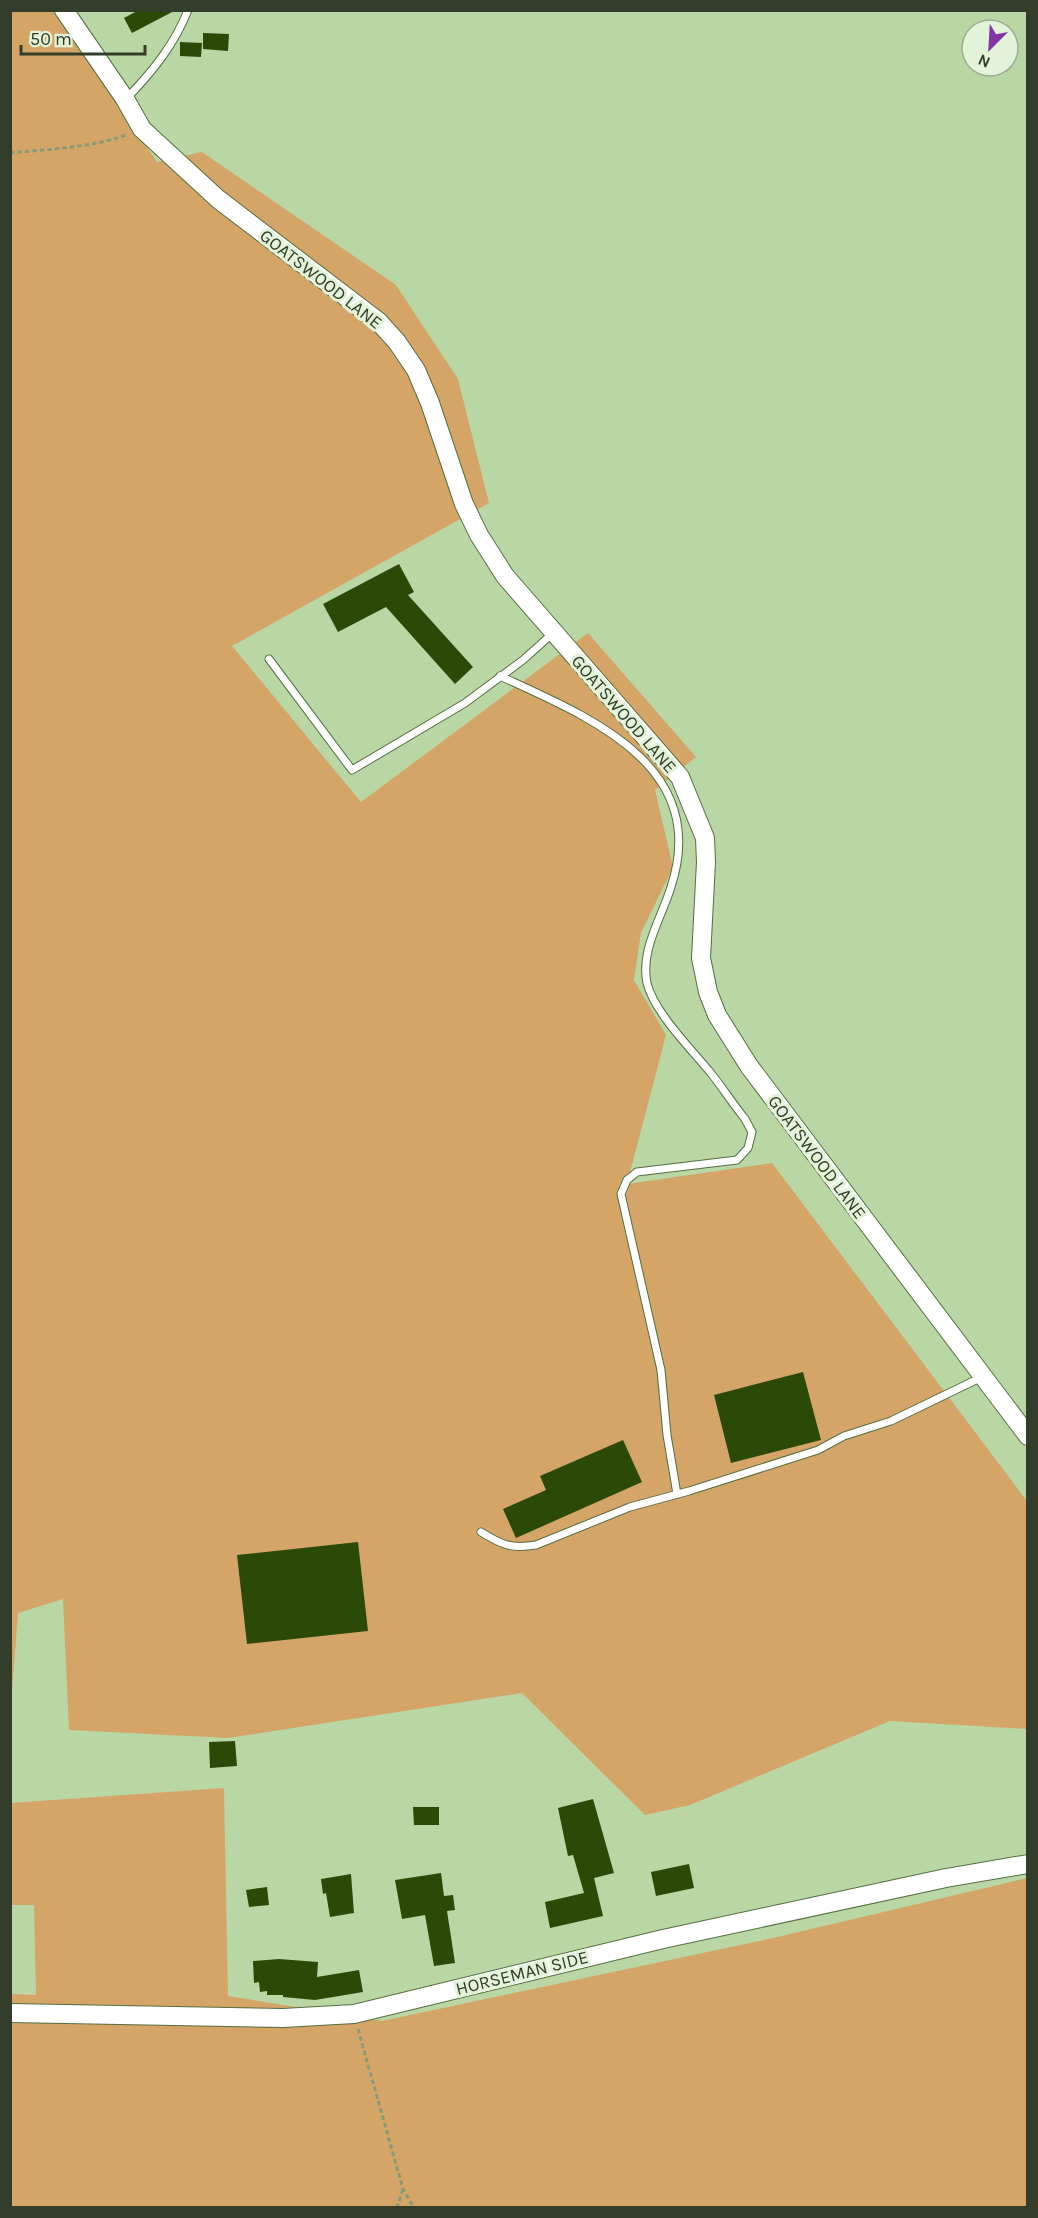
<svg xmlns="http://www.w3.org/2000/svg" width="1038" height="2218" viewBox="0 0 1038 2218" font-family="Karla,sans-serif">
<rect width="100%" height="100%" fill="#b9d7a4"/>
<g fill="#d5a568">
<polygon points="55,10 157,162 202,152 396,285 458,379 489,503 232,646 361,802 588,633 696,757 655,790 673,867 641,933 634,980 666,1035 627,1184 772,1163 1027,1501 1028,1729 890,1721 690,1805 645,1815 522,1693 228,1738 69,1730 63,1599 18,1613 11,1705 10,11"/>
<polygon points="224,1788 228,1996 382,2021 773,1938 1027,1878 1027,2207 11,2207 10,1994 36,1995 34,1905 11,1905 11,1803"/>
</g>
<g fill="#2b4a08">
<polygon points="139,10 176,10 132,33 124,18"/>
<polygon points="203,33 229,34 228,51 203,49"/>
<polygon points="180,42 202,43 201,57 180,56"/>
<polygon points="399,564 414,592 408,595 473,667 455,684 386,607 338,632 323,604"/>
<polygon points="803,1372 821,1440 731,1463 714,1395"/>
<polygon points="623,1440 642,1482 516,1538 503,1509 546,1490 540,1476"/>
<polygon points="358,1542 368,1631 247,1644 237,1555"/>
<polygon points="235,1741 237,1766 210,1768 209,1742"/>
<polygon points="593,1799 614,1873 594,1878 603,1916 550,1928 545,1902 584,1893 573,1855 568,1856 558,1808"/>
<polygon points="413,1807 439,1807 439,1825 414,1825"/>
<polygon points="689,1864 694,1888 656,1896 651,1872"/>
<polygon points="441,1873 444,1896 453,1895 455,1910 447,1911 455,1963 434,1966 425,1915 402,1919 395,1880"/>
<polygon points="351,1874 354,1913 330,1917 326,1893 323,1894 321,1879"/>
<polygon points="267,1887 269,1905 249,1907 246,1890"/>
<polygon points="279,1959 318,1962 317,1977 359,1970 363,1992 315,2000 283,1997 283,1995 267,1995 267,1991 260,1992 259,1982 254,1983 253,1961"/>
</g>
<g fill="none" stroke-linecap="round" stroke-linejoin="round">
<g stroke="#536e3f" stroke-width="9">
<g id="service">
<path d="M 127,98 C 152,72 175,44 188,10"/>
<polyline points="269,659 352,770 465,703 523,660 552,634"/>
<path d="M 500,676 C 589,717 711,765 671,887 C 662,917 640,950 647,983 C 654,1012 691,1049 710,1072 C 722,1087 733,1104 745,1119 L 752,1132 L 748,1148 L 737,1160 L 637,1172 L 627,1180 L 621,1194 L 661,1370 L 667,1435 L 677,1494"/>
<path d="M 481,1532 C 502,1545 511,1549 536,1545 L 630,1507 L 689,1491 L 818,1450 L 844,1436 L 891,1421 L 982,1377"/>
</g>
</g>
<g stroke="#536e3f" stroke-width="20">
<g id="tertiary">
<polyline points="64,10 125,99 142,129 218,199 379,322 397,342 416,370 430,403 464,504 479,535 505,576 680,777 705,838 706,862 701,958 708,992 717,1015 749,1066 1028,1436"/>
<polyline points="10,2013 283,2018 354,2014 663,1939 946,1878 1028,1864"/>
</g>
</g>
<g stroke="#849b73" stroke-width="3" stroke-dasharray="4.5 3" stroke-linecap="butt">
<path d="M 10,153 C 48,149 90,148 126,135"/>
<polyline points="358,2029 403,2189 414,2208"/>
<polyline points="397,2208 403,2189"/>
</g>
<use href="#service" stroke="#fff" stroke-width="7"/>
<use href="#tertiary" stroke="#fff" stroke-width="18"/>
</g>
<g text-anchor="middle" dominant-baseline="central" stroke-width="6" stroke-linejoin="round" paint-order="stroke">
<g font-size="18" fill="#323e29" stroke="#e3f3d9">
<text transform="translate(321 279) rotate(38)">GOATSWOOD LANE</text>
<text transform="translate(624 714) rotate(49)">GOATSWOOD LANE</text>
<text transform="translate(817 1157) rotate(53)">GOATSWOOD LANE</text>
<text transform="translate(522 1973) rotate(-14)">HORSEMAN SIDE</text>
</g>
</g>
<rect width="1038" height="2218" fill="none" stroke="#323e29" stroke-width="24"/>
<g transform="translate(990 48) rotate(204)"><circle r="28" fill="#e3f3d9" stroke="#9cab93" stroke-width="1.5"/>
<path d="M0-4.5L10 22L0 15L-10 22Z" fill="#8235a7"/>
<text y="-9" font-size="16" font-weight="bold" text-anchor="middle" fill="#323e29">N</text>
</g>
<path d="M21 45v9h124v-9" fill="none" stroke="#323e29" stroke-width="3"/>
<text x="30" y="45" font-size="18" fill="#323e29" stroke="#e3f3d9" stroke-width="4.5" paint-order="stroke">50 m</text>
</svg>
